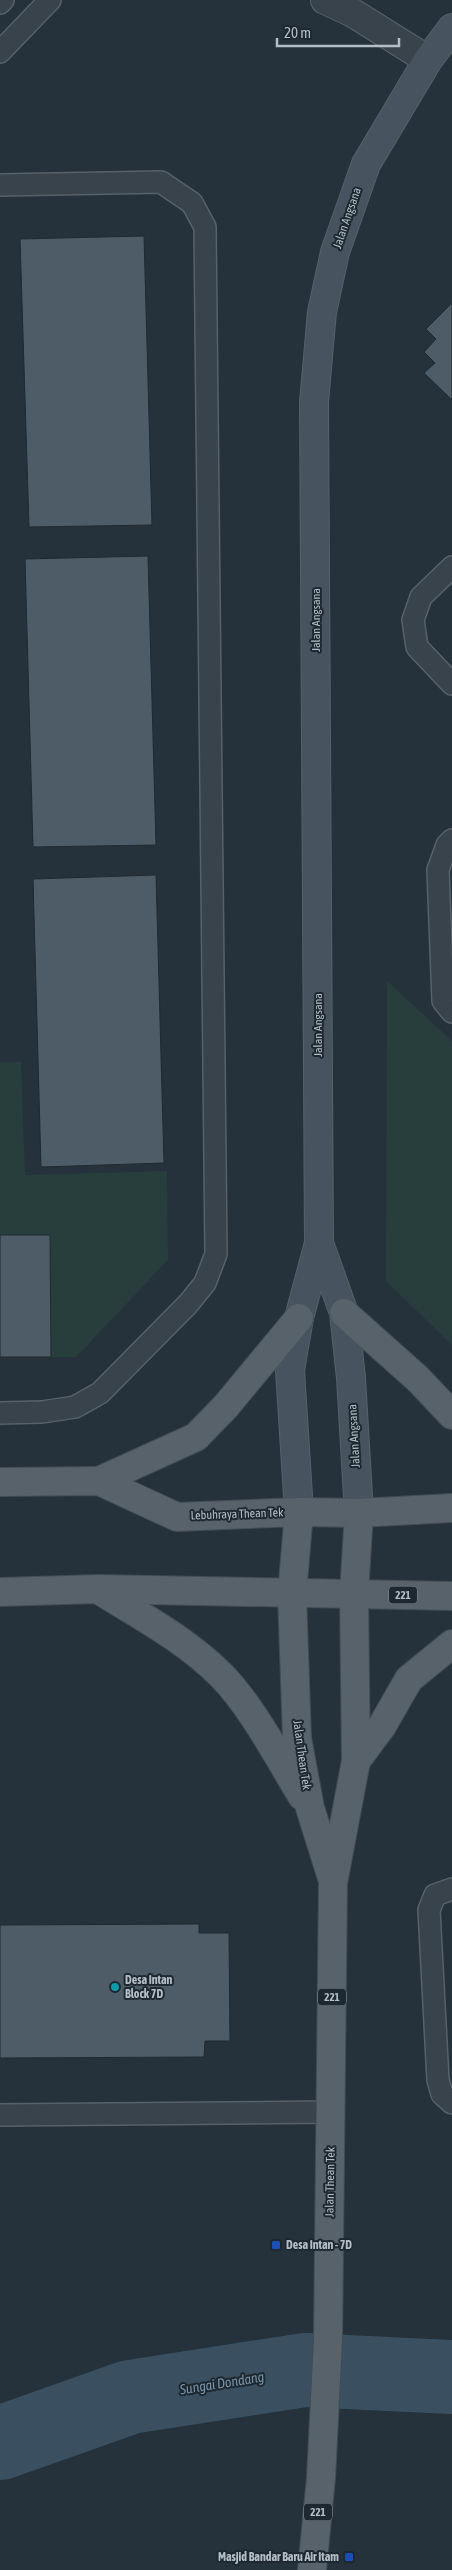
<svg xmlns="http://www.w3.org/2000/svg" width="452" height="2570" viewBox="0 0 452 2570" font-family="'Asap Condensed',sans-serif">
<rect width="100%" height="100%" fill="#25313b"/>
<g fill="#283e3d">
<polygon points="387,981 452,1041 452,1345 386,1281"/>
<polygon points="0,1062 21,1062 25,1175 167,1171 168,1260 76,1357 51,1357 50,1235 0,1235"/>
</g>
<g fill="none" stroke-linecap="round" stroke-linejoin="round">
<polyline stroke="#3a5061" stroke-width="74" points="0,2443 130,2397 305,2370 452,2377"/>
</g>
<g fill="#4e5c67" stroke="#202a32">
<polygon points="144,236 152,525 29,527 20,239"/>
<polygon points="452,303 452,400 424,373 435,363 424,352 436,339 426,329"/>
<polygon points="148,556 156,845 33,847 25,559"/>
<polygon points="156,875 164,1163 41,1167 33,879"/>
<polygon points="0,1235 50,1235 51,1357 0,1357"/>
<polygon points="199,1924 199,1933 229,1933 230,2041 205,2041 204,2057 0,2058 0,1925"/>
</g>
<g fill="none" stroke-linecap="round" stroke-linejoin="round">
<g stroke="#576169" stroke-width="24">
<g id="service">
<polyline points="0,3 3,0"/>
<polyline points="0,52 50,0"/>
<polyline points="0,185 161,182 192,203 205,227 216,1254 205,1283 188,1304 100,1393 75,1407 42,1412 0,1413"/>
<polyline points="452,567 421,597 413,620 417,647 452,684"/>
<polyline points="452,840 447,845 438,870 443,1001 452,1012"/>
<polyline points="452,1889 435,1895 429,1910 438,2080 442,2094 452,2103"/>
<polyline points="0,2115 331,2112"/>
</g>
</g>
<g stroke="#576169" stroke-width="30">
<polyline id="minor" points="325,0 353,13 428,60"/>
</g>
<g stroke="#576169" stroke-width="30">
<g id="secondary">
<polyline points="319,1243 344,1313 351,1378 359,1513"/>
<polyline points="299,1512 290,1370 299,1318 319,1243 314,402 322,312 335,252 366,164 428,60 452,28"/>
</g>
</g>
<g stroke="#424c54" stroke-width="30">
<g id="primary">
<polyline points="344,1313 418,1379 452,1415"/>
<polyline points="99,1481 196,1437 226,1406 299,1318"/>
<polyline points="0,1482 99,1481 177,1517 299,1512 359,1513 452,1508"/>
<polyline points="299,1512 292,1594 297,1738 310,1808 333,1881"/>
<path d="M 99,1590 C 141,1616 186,1640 221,1675 C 251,1705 280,1760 302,1796"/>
<polyline points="0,1592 98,1589 452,1596"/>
<polyline points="356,1761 382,1726 409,1679 452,1644"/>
<polyline points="312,2570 321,2478 328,2340 333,1883 356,1761 354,1594 359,1513"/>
</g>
</g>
<use href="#service" stroke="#38434c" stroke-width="21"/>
<use href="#minor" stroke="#38434c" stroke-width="28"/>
<use href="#secondary" stroke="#47535e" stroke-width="28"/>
<use href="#primary" stroke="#57626b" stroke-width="28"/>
</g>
<circle fill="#0f9aa8" stroke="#1e2830" stroke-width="2" cx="115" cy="1987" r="5"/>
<g fill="#1a4fb4" stroke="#1e2830" stroke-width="2">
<rect x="271" y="2240" width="10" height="10" rx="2.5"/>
<rect x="344" y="2552" width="10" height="10" rx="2.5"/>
</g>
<g text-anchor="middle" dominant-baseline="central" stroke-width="4" stroke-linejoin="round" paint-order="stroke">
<g fill="#1e2830" stroke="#87919a" stroke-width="1">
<rect x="389" y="1586.5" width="28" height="17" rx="4"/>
<rect x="318" y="1988.5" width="28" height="17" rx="4"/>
<rect x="304" y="2503.5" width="28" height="17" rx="4"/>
</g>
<g font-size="11" font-weight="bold" fill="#b4bec7">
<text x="403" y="1595">221</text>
<text x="332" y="1997">221</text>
<text x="318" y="2512">221</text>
</g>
<g font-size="12" fill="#b4bec7" stroke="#1e2830">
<text transform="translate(347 218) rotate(-71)">Jalan Angsana</text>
<text transform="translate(316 620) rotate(-90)">Jalan Angsana</text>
<text transform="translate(318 1025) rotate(-90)">Jalan Angsana</text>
<text transform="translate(354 1436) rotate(-93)">Jalan Angsana</text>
<text transform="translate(237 1514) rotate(-2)">Lebuhraya Thean Tek</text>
<text transform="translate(302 1755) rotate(82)">Jalan Thean Tek</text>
<text transform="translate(330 2182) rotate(-89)">Jalan Thean Tek</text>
</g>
<g font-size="12" font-weight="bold" fill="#b4bec7" stroke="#1e2830" text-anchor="start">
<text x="125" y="1980">Desa Intan<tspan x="125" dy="14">Block 7D</tspan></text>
<text x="286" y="2245">Desa Intan - 7D</text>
<text x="339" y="2557" text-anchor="end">Masjid Bandar Baru Air Itam</text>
</g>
<g font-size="14" font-style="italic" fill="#7693a9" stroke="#1e2830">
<text transform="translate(222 2383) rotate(-9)">Sungai Dondang</text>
</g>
</g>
<path d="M277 38v8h122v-8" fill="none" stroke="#b4bec7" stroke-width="2.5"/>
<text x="284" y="38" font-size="15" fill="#b4bec7" stroke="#1e2830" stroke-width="4" paint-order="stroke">20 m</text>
</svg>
